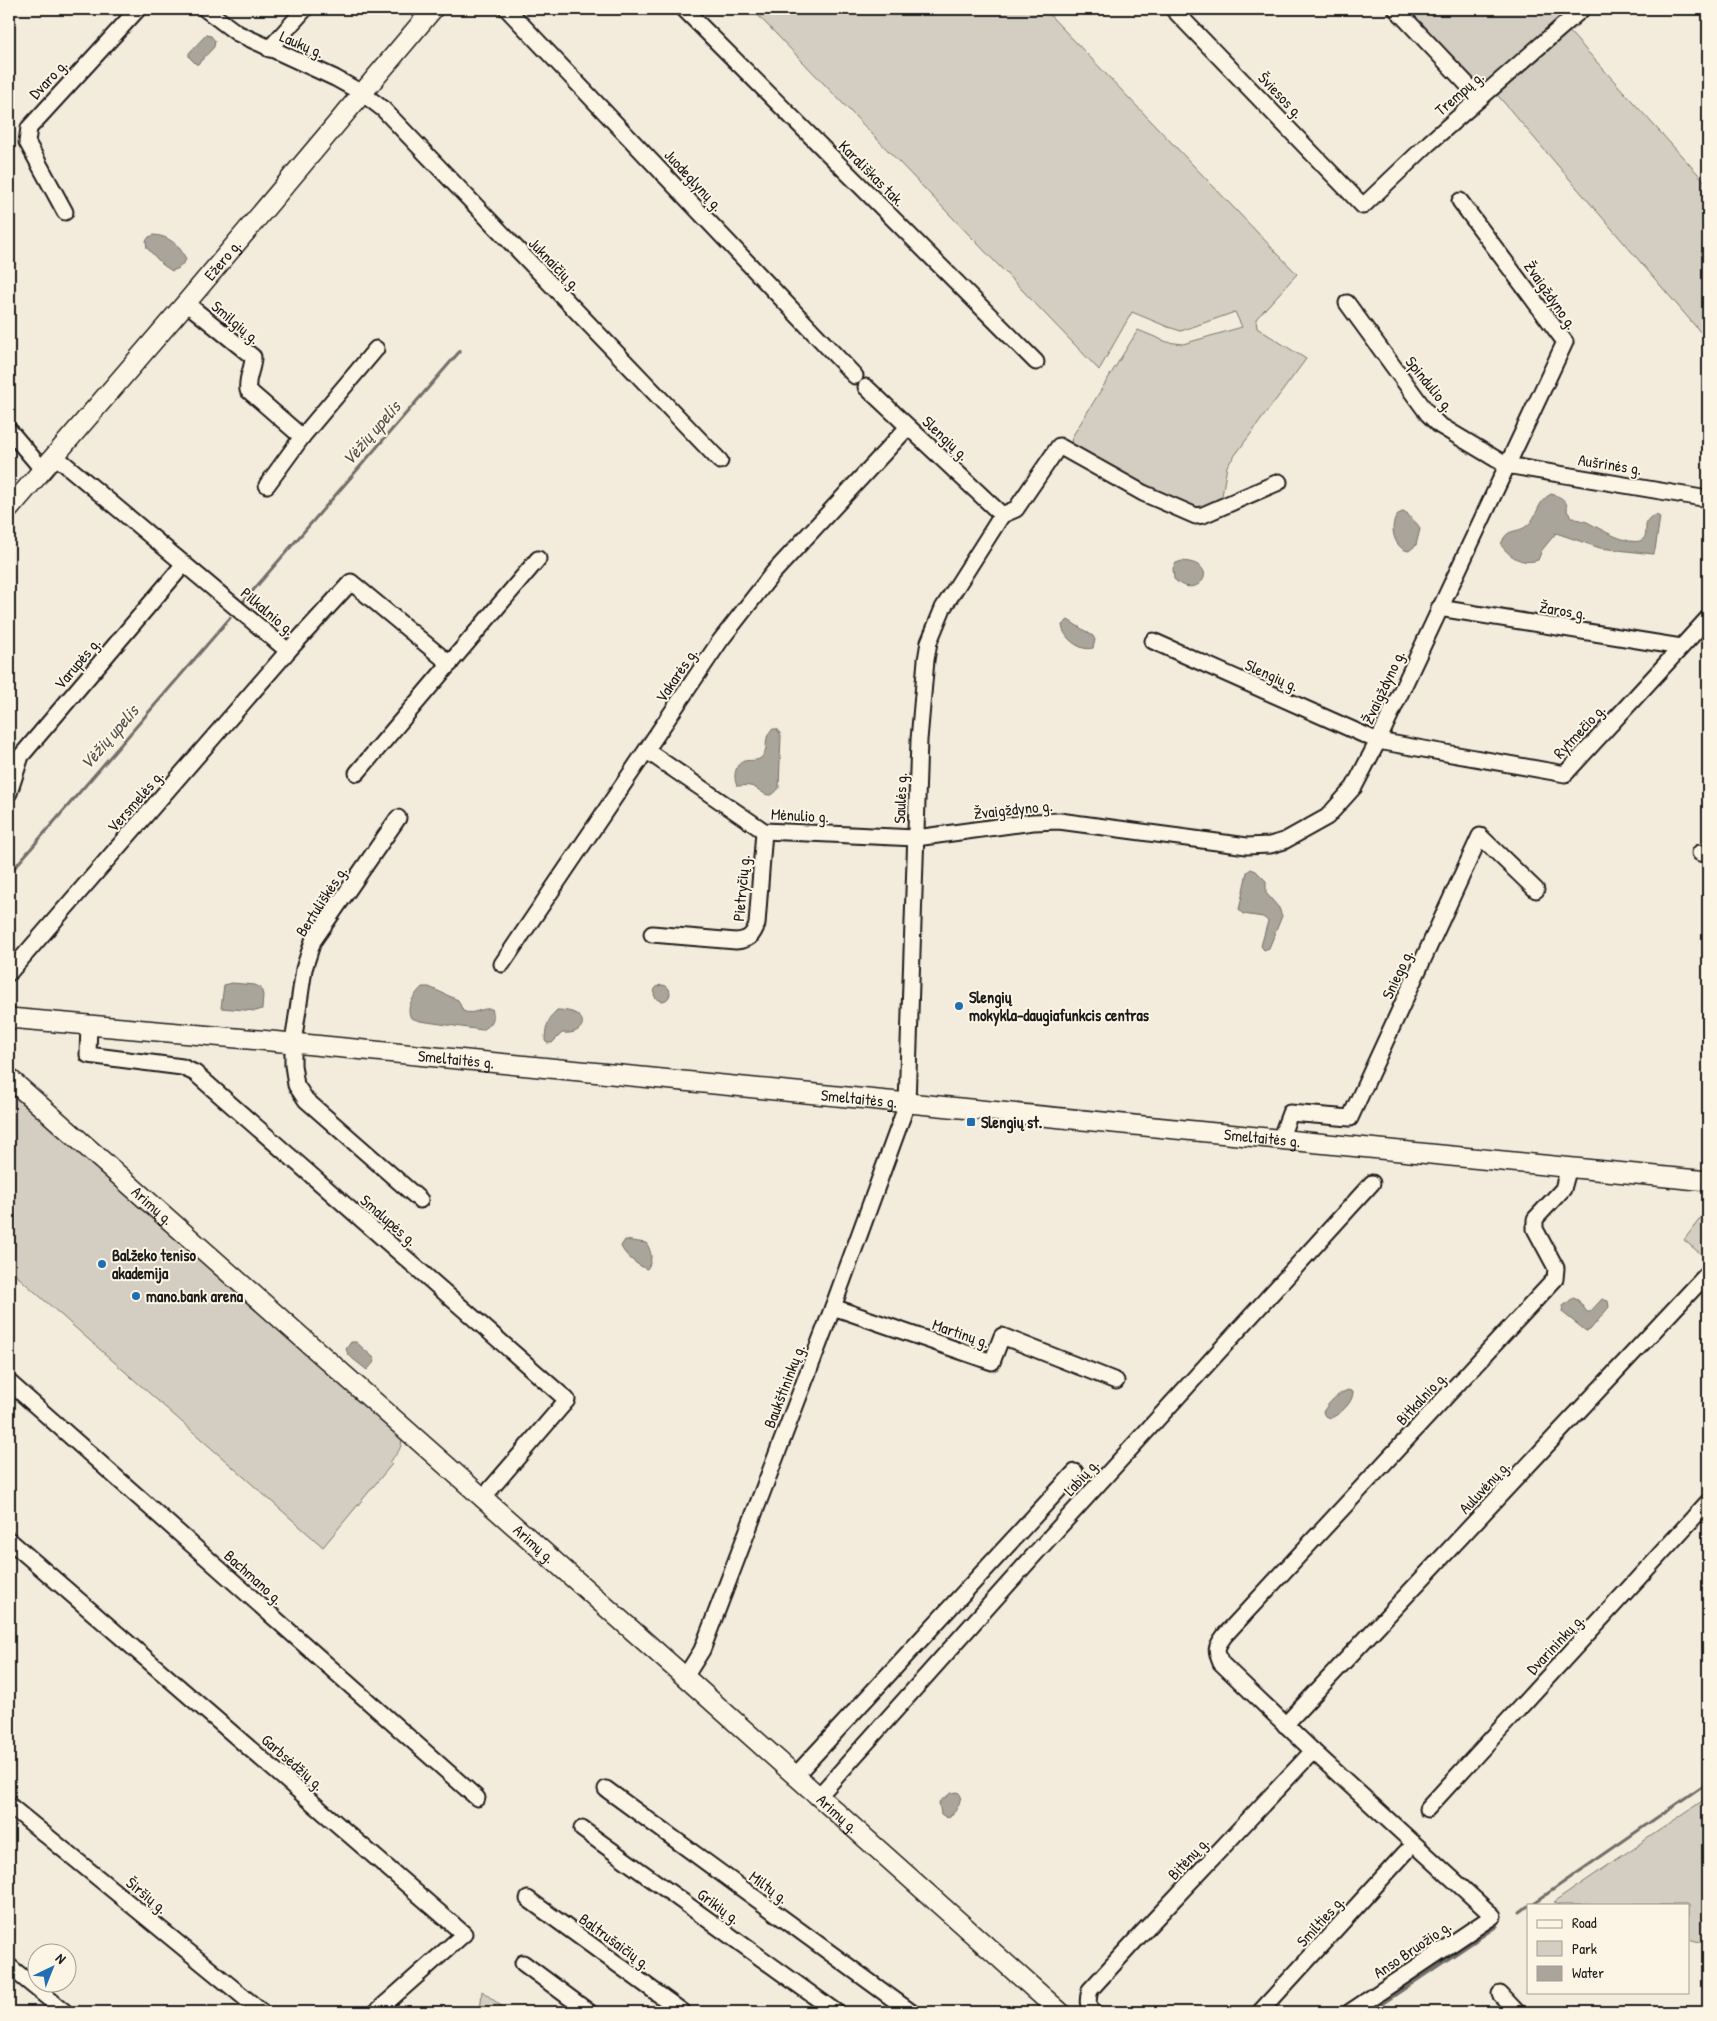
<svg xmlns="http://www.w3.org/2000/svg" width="1717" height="2021" viewBox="0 0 1717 2021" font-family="'Patrick Hand',sans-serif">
<rect width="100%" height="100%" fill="#f3ecdd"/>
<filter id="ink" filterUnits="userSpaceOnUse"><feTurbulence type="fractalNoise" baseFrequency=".02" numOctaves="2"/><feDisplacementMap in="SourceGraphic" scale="10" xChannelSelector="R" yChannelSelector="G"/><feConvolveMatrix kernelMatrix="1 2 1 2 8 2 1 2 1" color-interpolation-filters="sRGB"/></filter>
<g filter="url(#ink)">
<g fill="#d3cec1" stroke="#78756e">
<polygon points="752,9 1044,9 1297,274 1256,319 1257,328 1306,359 1227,466 1221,502 1202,510 1193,509 1075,448 1071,443 1072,437 1138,330 1167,342 1183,344 1242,327 1235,312 1181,331 1168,327 1132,312 1099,370"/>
<polygon points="1407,9 1571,9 1482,88"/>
<polygon points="1567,29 1708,185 1708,341 1494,91"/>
<path d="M 9,1087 L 401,1437 C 404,1447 396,1455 389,1462 L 392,1464 L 323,1547 L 9,1269 Z"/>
<polygon points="1708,1208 1708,1260 1684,1240"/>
<polygon points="1708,1797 1708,1943 1688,1938 1688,1905 1559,1905 1553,1903"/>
<polygon points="482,1991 509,2012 480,2012"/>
</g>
<g fill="#aaa59b" stroke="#716e68">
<polygon points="206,35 211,36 215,41 214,47 198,64 196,64 189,57 189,53"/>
<path d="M 154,235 C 169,236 181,246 186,260 L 179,268 L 172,271 L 163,265 L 147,248 L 146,241 L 149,237 Z"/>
<path d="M 1551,494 C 1560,496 1569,501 1567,511 C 1568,512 1570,516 1572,517 C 1576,520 1582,520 1587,522 C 1599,528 1629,547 1642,540 C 1651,534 1639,519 1656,515 L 1660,517 L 1655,550 L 1653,554 L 1600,548 L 1556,533 L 1542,550 L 1538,560 C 1522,565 1510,557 1501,545 C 1507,526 1516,535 1528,525 C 1538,516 1537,501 1551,494 Z"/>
<path d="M 1402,512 L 1407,513 C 1411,520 1417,521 1420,529 L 1416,545 L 1409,551 C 1392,549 1387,519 1402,512 Z"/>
<path d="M 1182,561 C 1225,564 1197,603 1174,579 L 1173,568 L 1176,563 Z"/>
<path d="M 1068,620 L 1093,636 L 1095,640 L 1093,648 C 1081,652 1063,638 1062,625 Z"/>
<path d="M 773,729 L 777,729 L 781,735 L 779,788 C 767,804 762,788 750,786 C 746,785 741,786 737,786 C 735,781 734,776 736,770 C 742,754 753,765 762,757 C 770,749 762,736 773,729 Z"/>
<polygon points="1251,869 1256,871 1266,881 1266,893 1279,908 1282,916 1269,948 1264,950 1261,946 1268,921 1263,917 1243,914 1239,910 1247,872"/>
<polygon points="232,983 255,985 261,988 263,995 262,1009 256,1011 221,1008 224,985"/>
<circle cx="662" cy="993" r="8"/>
<path d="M 422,987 L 429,987 L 458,1000 L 463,1011 C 473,1016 482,1007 492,1009 C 496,1019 491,1026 482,1030 L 420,1021 L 411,1018 C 405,1007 414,995 422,987 Z"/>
<path d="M 557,1010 C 592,1010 588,1036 562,1033 L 552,1043 L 547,1043 L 545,1041 C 545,1029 548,1018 557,1010 Z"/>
<path d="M 625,1240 L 646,1243 C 652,1251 653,1261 647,1269 C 638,1266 624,1255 621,1246 Z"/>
<polygon points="1573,1298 1578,1300 1587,1312 1590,1312 1602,1299 1608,1301 1609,1307 1590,1330 1586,1331 1562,1312 1563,1306"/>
<polygon points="351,1342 356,1342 374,1358 375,1361 367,1370 353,1359 348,1354 346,1349"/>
<path d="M 1348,1390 L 1353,1392 C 1353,1403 1340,1414 1331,1418 L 1325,1416 L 1323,1412 C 1329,1402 1337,1394 1348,1390 Z"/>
<path d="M 958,1792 L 961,1796 C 959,1806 956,1813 947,1818 L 941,1814 L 939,1802 L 951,1793 Z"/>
</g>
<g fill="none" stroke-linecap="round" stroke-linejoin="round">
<g stroke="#716e68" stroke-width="3">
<polyline points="243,602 460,351"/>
<polyline points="9,874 230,618"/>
<polyline points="1531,1905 1708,1782"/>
<polyline points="1520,1912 1528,1906"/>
<polyline points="1370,2012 1497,1926"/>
</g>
<g stroke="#1c1c1c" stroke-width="19">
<g id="minor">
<polyline points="205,9 237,33 335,78 362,93 383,109 720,461"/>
<polyline points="507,9 855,376"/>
<polyline points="684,9 1036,362"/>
<polyline points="1173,9 1363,206 1429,143 1582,9"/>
<polyline points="1396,9 1480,98"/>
<polyline points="269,49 305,9"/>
<polyline points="65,212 27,142 29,128 138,9"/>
<path d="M 186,303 L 253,357 C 253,370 246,377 248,390 L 302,437"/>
<polyline points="1347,303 1428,414 1439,425 1506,465 1708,499"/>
<polyline points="866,387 1002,515"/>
<polyline points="9,430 42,469"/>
<polyline points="54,455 288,651"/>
<polyline points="267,485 302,437 376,349"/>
<polyline points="1002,515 1016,509 1059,446 1143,493 1196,516 1203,515 1279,482"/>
<polyline points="1439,608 1681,647"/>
<polyline points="1153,641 1378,741 1565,774 1708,618"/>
<polyline points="647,751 764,831 916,838 1033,822 1059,821 1247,846 1270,845 1284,841 1327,817 1354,787 1378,741 1565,342 1460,201"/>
<polyline points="357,773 538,559"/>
<polyline points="9,793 21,756 184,564"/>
<polyline points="398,818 313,941 304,969 293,1043 293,1065 296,1085 306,1100 420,1200"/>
<polyline points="1700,853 1708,854"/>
<path d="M 652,934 L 736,941 C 748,940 753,936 757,924 L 764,831"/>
<polyline points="502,964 720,641 773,573 908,427"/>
<polyline points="9,973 288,651 351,582 450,664"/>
<polyline points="89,1024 88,1055 182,1067 195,1073 567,1400 482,1499"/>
<polyline points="1280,1140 1290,1113 1350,1118 1480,836 1536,890"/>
<polyline points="833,1307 992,1362 1002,1336 1116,1381"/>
<polyline points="9,1382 477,1798"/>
<polyline points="9,1540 464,1934 376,2012"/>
<polyline points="685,1677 702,1650 833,1307 907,1104 919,740 926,660 929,642 943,608 1002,515"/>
<polyline points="1285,1725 1708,1273"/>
<polyline points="795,1776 1075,1472"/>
<polyline points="606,1789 911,2012"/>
<polyline points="818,1797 1043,1545 1372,1183"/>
<polyline points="9,1805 262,2012"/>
<polyline points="1427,1809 1708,1502"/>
<polyline points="582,1829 836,2012"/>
<polyline points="528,1899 683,2012"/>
<polyline points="523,1963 589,2012"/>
<polyline points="9,1966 65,2012"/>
<polyline points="1500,1994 1517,2012"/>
<path d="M 1094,2012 C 1086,2005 1088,1999 1090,1990 L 1142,1933 L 1313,1751"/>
<polyline points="1260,2012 1406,1852"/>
<path d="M 1350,2012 L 1493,1916 L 1313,1751 L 1221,1663 C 1215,1649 1216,1647 1225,1635 L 1555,1279 L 1556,1268 L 1535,1229 L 1535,1219 L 1563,1189 L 1569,1167"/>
</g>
</g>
<g stroke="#1c1c1c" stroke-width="22">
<g id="major">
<path id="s1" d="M 9,509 L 186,303 L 433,9"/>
<path id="s2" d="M 9,1018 L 293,1043 L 1708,1181"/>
<path id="s3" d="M 9,1078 L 685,1677 L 1060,2012"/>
</g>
</g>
<use href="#minor" stroke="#fcf5e5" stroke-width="15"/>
<use href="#major" stroke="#fcf5e5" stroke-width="19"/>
</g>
</g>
<g fill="#1f6fb2" stroke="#fcf5e5" stroke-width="2">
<circle cx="959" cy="1006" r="5"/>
<rect x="966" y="1117" width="10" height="10" rx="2.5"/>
<circle cx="102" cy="1264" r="5"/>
<circle cx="136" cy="1296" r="5"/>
</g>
<g text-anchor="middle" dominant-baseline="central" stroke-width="4" stroke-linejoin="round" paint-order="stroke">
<g font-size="16" fill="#1c1c1c" stroke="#fcf5e5">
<text transform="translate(302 44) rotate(23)">Laukų g.</text>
<text transform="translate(48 79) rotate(-47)">Dvaro g.</text>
<text transform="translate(1459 93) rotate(-41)">Trempų g.</text>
<text transform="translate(1281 95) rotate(46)">Šviesos g.</text>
<text transform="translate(872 173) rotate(45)">Karališkas tak.</text>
<text transform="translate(694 180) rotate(47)">Juodeglynų g.</text>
<text stroke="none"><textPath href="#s1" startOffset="328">Ežero g.</textPath></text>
<text transform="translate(555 264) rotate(46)">Juknaičių g.</text>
<text transform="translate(1551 295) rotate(55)">Žvaigždyno g.</text>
<text transform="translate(236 322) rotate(40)">Smilgių g.</text>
<text transform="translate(1430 384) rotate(51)">Spindulio g.</text>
<text transform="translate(946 438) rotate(43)">Slengių g.</text>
<text transform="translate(1610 464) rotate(9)">Aušrinės g.</text>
<text transform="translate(1563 610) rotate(9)">Žaros g.</text>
<text transform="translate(268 611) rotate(40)">Pilkalnio g.</text>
<text transform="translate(77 663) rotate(-50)">Varupės g.</text>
<text transform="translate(676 675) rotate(-56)">Vakarės g.</text>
<text transform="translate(1272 675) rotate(24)">Slengių g.</text>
<text transform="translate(1383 687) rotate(-65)">Žvaigždyno g.</text>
<text transform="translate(1579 731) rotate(-47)">Rytmečio g.</text>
<text transform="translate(900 798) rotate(-88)">Saulės g.</text>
<text transform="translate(135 801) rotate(-49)">Versmelės g.</text>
<text transform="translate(1013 809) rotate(-6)">Žvaigždyno g.</text>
<text transform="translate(800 815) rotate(3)">Mėnulio g.</text>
<text transform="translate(741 888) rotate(-85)">Pietryčių g.</text>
<text transform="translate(321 901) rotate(-57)">Bertuliškės g.</text>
<text transform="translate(1397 974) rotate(-65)">Sniego g.</text>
<text stroke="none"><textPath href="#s2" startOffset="449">Smeltaitės g.</textPath></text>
<text stroke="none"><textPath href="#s2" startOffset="854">Smeltaitės g.</textPath></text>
<text stroke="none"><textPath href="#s2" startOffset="1259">Smeltaitės g.</textPath></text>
<text stroke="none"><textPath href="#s3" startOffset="192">Arimų g.</textPath></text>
<text transform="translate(389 1220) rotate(41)">Smalupės g.</text>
<text transform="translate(961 1333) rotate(19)">Martinų g.</text>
<text transform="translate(784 1386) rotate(-69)">Baukštininkų g.</text>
<text transform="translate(1421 1398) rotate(-47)">Bitkalnio g.</text>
<text transform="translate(1081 1477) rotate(-48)">Labių g.</text>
<text transform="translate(1484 1487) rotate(-47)">Auluvėnų g.</text>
<text stroke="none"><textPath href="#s3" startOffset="702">Arimų g.</textPath></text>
<text transform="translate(254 1577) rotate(42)">Bachmano g.</text>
<text transform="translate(1555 1644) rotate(-47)">Dvarininkų g.</text>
<text transform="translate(293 1762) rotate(41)">Garbsėdžių g.</text>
<text stroke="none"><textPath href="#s3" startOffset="1108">Arimų g.</textPath></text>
<text transform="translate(1188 1858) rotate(-47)">Bitėnų g.</text>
<text transform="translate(769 1887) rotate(36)">Miltų g.</text>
<text transform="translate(147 1895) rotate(39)">Širšių g.</text>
<text transform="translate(719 1906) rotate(36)">Grikių g.</text>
<text transform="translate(1320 1921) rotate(-48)">Smilties g.</text>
<text transform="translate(615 1941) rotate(36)">Baltrušaičių g.</text>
<text transform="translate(1412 1949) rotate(-34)">Anso Bruožio g.</text>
</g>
<g font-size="16" font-weight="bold" fill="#1c1c1c" stroke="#fcf5e5" text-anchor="start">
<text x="969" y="997">Slengių<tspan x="969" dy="18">mokykla-daugiafunkcis centras</tspan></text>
<text x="981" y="1122">Slengių st.</text>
<text x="112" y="1255">Balžeko teniso<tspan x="112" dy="18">akademija</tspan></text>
<text x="146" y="1296">mano.bank arena</text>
</g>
<g font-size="18" font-style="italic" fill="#55534f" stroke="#fcf5e5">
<text transform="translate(371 433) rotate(-49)">Vėžių upelis</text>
<text transform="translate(109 737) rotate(-49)">Vėžių upelis</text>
</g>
</g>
<rect width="1717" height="2021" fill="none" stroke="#fcf5e5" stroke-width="30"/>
<rect x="15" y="15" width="1687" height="1991" fill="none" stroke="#1c1c1c" stroke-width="2" filter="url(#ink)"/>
<rect x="1527" y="1904" width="162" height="90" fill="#fcf5e5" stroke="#a29e95"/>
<rect x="1537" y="1920" width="25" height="8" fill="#fcf5e5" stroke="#a29e95"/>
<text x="1572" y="1928" font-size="15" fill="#1c1c1c">Road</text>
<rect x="1537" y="1941" width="25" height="15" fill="#d3cec1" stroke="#a29e95"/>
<text x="1572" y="1954" font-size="15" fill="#1c1c1c">Park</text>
<rect x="1537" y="1966" width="25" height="15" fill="#aaa59b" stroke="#a29e95"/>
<text x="1572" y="1978" font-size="15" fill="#1c1c1c">Water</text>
<g transform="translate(52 1968) rotate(43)"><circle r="24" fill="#fcf5e5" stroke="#a29e95"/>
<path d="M0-4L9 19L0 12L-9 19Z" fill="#1f6fb2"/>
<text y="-8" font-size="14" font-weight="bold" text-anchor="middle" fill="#1c1c1c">N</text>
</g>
</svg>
